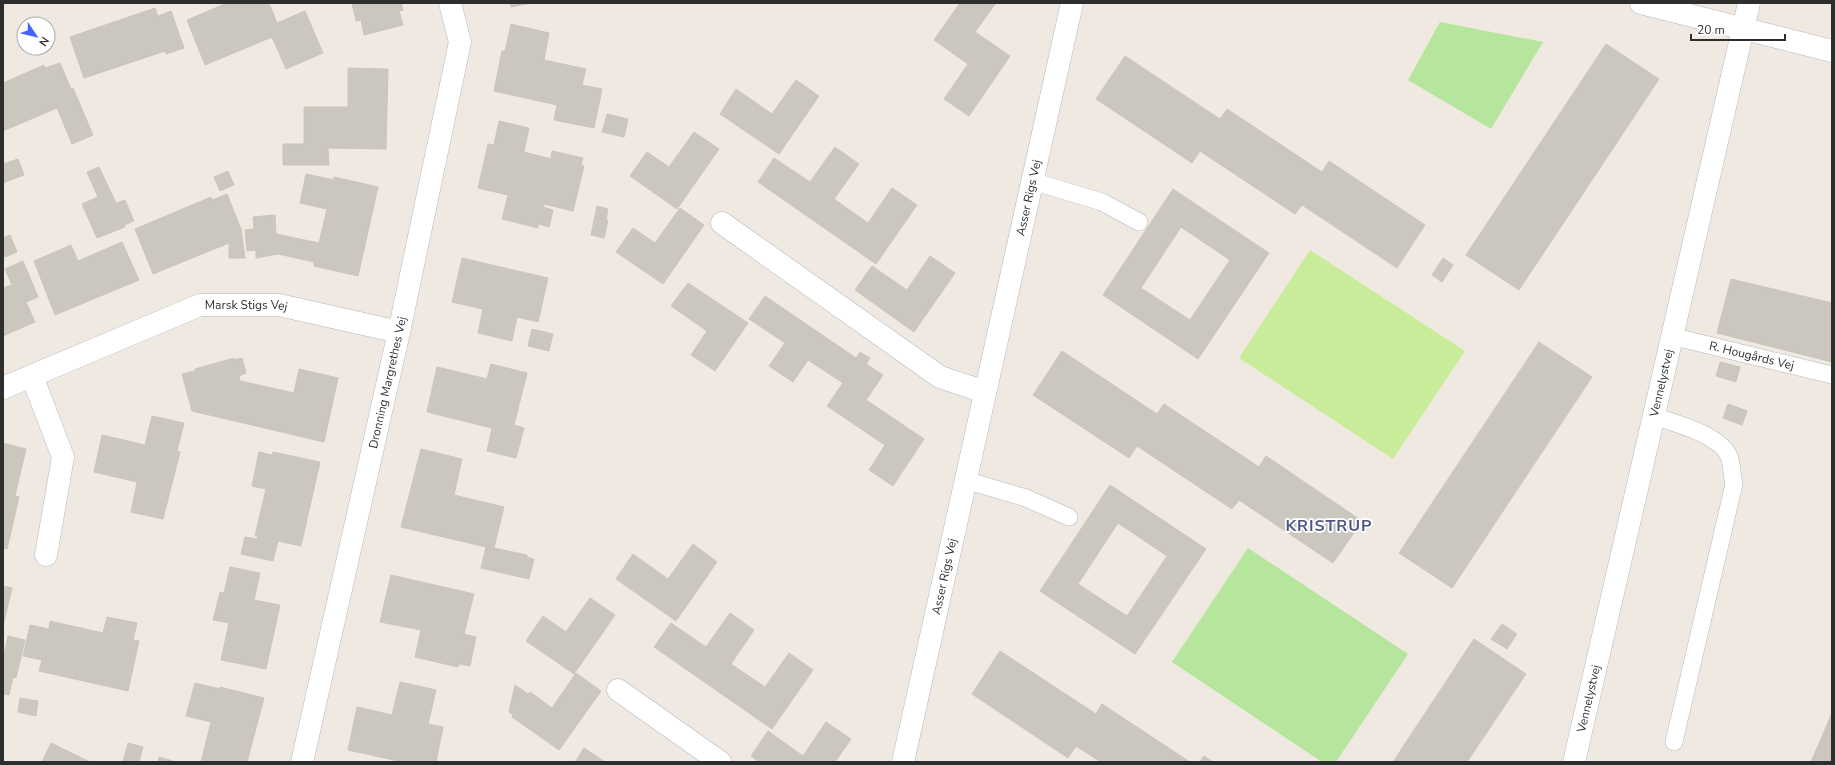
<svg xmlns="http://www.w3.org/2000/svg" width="1835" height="765" viewBox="0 0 1835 765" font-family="'Nunito Sans',sans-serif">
<rect width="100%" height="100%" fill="#efe9e1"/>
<g fill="#b6e59e">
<polygon points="1440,22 1543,42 1491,129 1408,80"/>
<polygon points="1248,548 1408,654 1336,762 1322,762 1172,662"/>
</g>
<polygon fill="#c9ec9a" points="1310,250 1465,351 1393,459 1239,358"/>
<g fill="#cbc7bf" stroke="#cbc5ba" fill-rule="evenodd">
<polygon points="227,3 269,3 277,23 305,11 323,53 286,69 272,37 205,65 187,20"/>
<polygon points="352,3 401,3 403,10 399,11 403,25 364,35 361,20 356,21"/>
<polygon points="510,3 531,3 511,7"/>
<polygon points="960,3 996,3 975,32 1010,56 969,116 944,99 968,64 934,40"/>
<polygon points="155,8 158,16 171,11 184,48 166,54 165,51 84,78 70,37"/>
<polygon points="511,24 549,33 544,60 586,69 582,85 602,89 594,128 554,120 557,105 494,91 502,51 505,51"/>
<polygon points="1606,44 1659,79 1519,290 1466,255"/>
<polygon points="1125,56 1220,119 1227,109 1322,172 1329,161 1425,225 1397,268 1302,205 1295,214 1200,151 1192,163 1096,99"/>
<polygon points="60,63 71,89 73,88 93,135 72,144 57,108 3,131 3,83 44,65 45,68"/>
<polygon points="348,68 388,69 386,149 328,148 329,165 283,165 283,144 304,144 304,107 348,107"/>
<polygon points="796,80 819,96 779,154 720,114 736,89 772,114"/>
<polygon points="607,114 628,119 624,137 602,132"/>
<polygon points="499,121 529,128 524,152 551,159 552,151 583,158 581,165 584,166 573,211 544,204 543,207 553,210 549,227 538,224 538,228 502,219 508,195 478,188 488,144 494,145"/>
<polygon points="694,132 719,149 677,209 630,176 647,152 669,167"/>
<polygon points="835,147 859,164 834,199 868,223 892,188 917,205 876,264 758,182 774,158 810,182"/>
<polygon points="18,159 24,175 3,183 3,164"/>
<polygon points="99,167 116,203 125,200 134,221 124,225 125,227 97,238 82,204 98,197 87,172"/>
<polygon points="228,171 234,185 220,191 214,177"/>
<polygon points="306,174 334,180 334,177 378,187 358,276 314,266 314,262 278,254 256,258 256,250 247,251 245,230 254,229 253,217 275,215 276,234 319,243 327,209 300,203"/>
<path d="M 1173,189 L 1269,253 L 1198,359 L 1103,295 ZM 1181,227 L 1230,260 L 1190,320 L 1141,288 Z"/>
<polygon points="227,194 241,229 245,258 229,258 229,243 153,274 135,229 211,197 212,200"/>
<polygon points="597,206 608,209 606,220 608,220 604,238 591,235"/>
<polygon points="680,208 704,225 663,284 616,252 633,228 655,243"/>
<polygon points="10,235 17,252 5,257 3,251 3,238"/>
<polygon points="122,242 139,280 55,315 34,261 71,245 78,261"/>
<polygon points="930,256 955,273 914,332 855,290 872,266 907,290"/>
<polygon points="462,258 548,278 538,322 517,317 512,341 478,333 483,309 452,302"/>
<polygon points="1443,258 1453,265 1442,282 1432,275"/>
<polygon points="23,261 38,297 26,302 35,322 3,336 3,288 12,285 5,269"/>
<polygon points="1731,279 1832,303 1832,362 1717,333"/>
<polygon points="688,283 748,323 715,371 691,355 707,331 671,306"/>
<polygon points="765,296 856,358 860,352 870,358 866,364 883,375 866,400 924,439 893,486 869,470 885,445 827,406 843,383 808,360 793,382 769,366 785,343 749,319"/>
<polygon points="532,329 553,334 549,351 528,346"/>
<polygon points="1539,342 1592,377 1452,588 1399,553"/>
<polygon points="1062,351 1157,414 1164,404 1259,467 1266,456 1362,521 1333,563 1239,500 1232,509 1137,446 1129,458 1033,395"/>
<polygon points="234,358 234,360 242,358 246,373 239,376 240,381 294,393 299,369 338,378 324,442 192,411 182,374 195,371 195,369"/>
<polygon points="1720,362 1740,367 1736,382 1716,376"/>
<polygon points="491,364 527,373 514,425 524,428 516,458 487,451 492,428 427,412 437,367 487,379"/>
<polygon points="1728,404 1747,411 1742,425 1723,418"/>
<polygon points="152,416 184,423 177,451 180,452 163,519 131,512 137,482 94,472 102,435 145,445"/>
<polygon points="3,443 26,449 15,496 19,497 7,549 3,548"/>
<polygon points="421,449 462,459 454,495 504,507 494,548 527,555 527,557 534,559 529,579 481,568 486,547 401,527"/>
<polygon points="259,452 272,455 273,452 320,462 301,546 278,541 273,561 241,554 245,537 257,539 258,536 255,536 266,489 252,486"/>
<path d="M 1110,485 L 1206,549 L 1135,654 L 1040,591 ZM 1118,523 L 1167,556 L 1127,616 L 1078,584 Z"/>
<polygon points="693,544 717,562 676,621 616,579 633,554 668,579"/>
<polygon points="230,567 260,573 254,600 280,605 266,669 221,660 229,623 213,620 220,592 224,593"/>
<polygon points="391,575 474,594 464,634 476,637 470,666 459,664 458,667 415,657 421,630 380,622"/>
<polygon points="3,586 12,588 3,626"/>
<polygon points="590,598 615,615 574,674 526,641 543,616 566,632"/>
<polygon points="730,613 754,630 731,664 765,687 789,653 813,670 772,729 654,647 671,623 706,647"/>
<polygon points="107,617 137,623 133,640 139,641 128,691 39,671 42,660 23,656 30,625 49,629 50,621 103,633"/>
<polygon points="1502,624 1517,634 1507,649 1491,639"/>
<polygon points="8,636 25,640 16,678 13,677 9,695 3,694 3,658"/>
<polygon points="1474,639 1526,674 1467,762 1393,762"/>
<polygon points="1000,651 1096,714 1102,704 1190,762 1101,762 1076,746 1068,758 972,694"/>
<polygon points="576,673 601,691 559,750 512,717 513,715 509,712 515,685 528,694 530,692 552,708"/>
<polygon points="400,682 436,690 428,724 443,727 436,762 403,762 348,750 357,707 392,715"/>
<polygon points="195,683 220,689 220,687 264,698 247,762 201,762 211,722 186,716"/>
<polygon points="20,698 38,701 36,716 18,712"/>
<polygon points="1832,713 1832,762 1811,762"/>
<polygon points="826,722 851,739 835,762 759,762 751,756 768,731 803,756"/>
<polygon points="51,743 90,762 42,762"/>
<polygon points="128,743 143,747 139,762 123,762"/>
<polygon points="584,748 605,762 575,762"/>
<polygon points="1204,756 1213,762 1200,762"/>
<polygon points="159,757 173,761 173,762 158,762"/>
</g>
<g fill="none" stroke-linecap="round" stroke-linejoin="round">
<g stroke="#b4b7c1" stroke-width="18">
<g id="service">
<polyline points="1032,181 1102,202 1139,222"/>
<path id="s1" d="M 1671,336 L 1832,375"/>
<path d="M 1653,416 C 1674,423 1723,435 1730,459 C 1732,467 1732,476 1734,484 L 1674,742"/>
<polyline points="965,480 1026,498 1069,517"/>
</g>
</g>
<g stroke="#b4b7c1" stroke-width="23">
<g id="minor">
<polyline points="1641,3 1832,51"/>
<polyline points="722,223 940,377 985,392"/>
<polyline points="32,376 63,457 46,555"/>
<path id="s2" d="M 3,388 L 200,305 L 279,305 L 399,332"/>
<polyline points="618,690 720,762"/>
<path id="s3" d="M 302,762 L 399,332 L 460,42 L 450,3"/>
<path id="s4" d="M 903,762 L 1072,3"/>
<path id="s5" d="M 1574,762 L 1749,3"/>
</g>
</g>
<use href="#service" stroke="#fff" stroke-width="17"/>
<use href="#minor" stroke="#fff" stroke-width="22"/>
</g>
<g text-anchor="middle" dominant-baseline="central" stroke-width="3.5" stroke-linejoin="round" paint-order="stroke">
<g font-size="12" fill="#2e2e2e" stroke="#fff">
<text stroke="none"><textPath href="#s4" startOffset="578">Asser Rigs Vej</textPath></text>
<text stroke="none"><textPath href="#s2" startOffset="260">Marsk Stigs Vej</textPath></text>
<text stroke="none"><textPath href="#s1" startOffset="83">R. Hougårds Vej</textPath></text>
<text stroke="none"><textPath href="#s5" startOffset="389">Vennelystvej</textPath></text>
<text stroke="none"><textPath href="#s3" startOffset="389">Dronning Margrethes Vej</textPath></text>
<text stroke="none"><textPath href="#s4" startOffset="190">Asser Rigs Vej</textPath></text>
<text stroke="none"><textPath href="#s5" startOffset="65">Vennelystvej</textPath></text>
</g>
<g font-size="16" font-weight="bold" letter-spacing="1" fill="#4d5680" stroke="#fff">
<text x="1329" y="526">KRISTRUP</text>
</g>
</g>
<rect width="1835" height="765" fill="none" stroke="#2e2e2e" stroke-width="8"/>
<g transform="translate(36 36) rotate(125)"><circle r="19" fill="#ffffff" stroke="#ababab"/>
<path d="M0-3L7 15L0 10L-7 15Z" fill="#4264fb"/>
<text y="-6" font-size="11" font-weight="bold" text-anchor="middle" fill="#2e2e2e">N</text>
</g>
<path d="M1691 34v6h94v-6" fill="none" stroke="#2e2e2e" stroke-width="2"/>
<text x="1697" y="34" font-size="12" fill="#2e2e2e" stroke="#ffffff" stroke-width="3" paint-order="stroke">20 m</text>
</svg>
